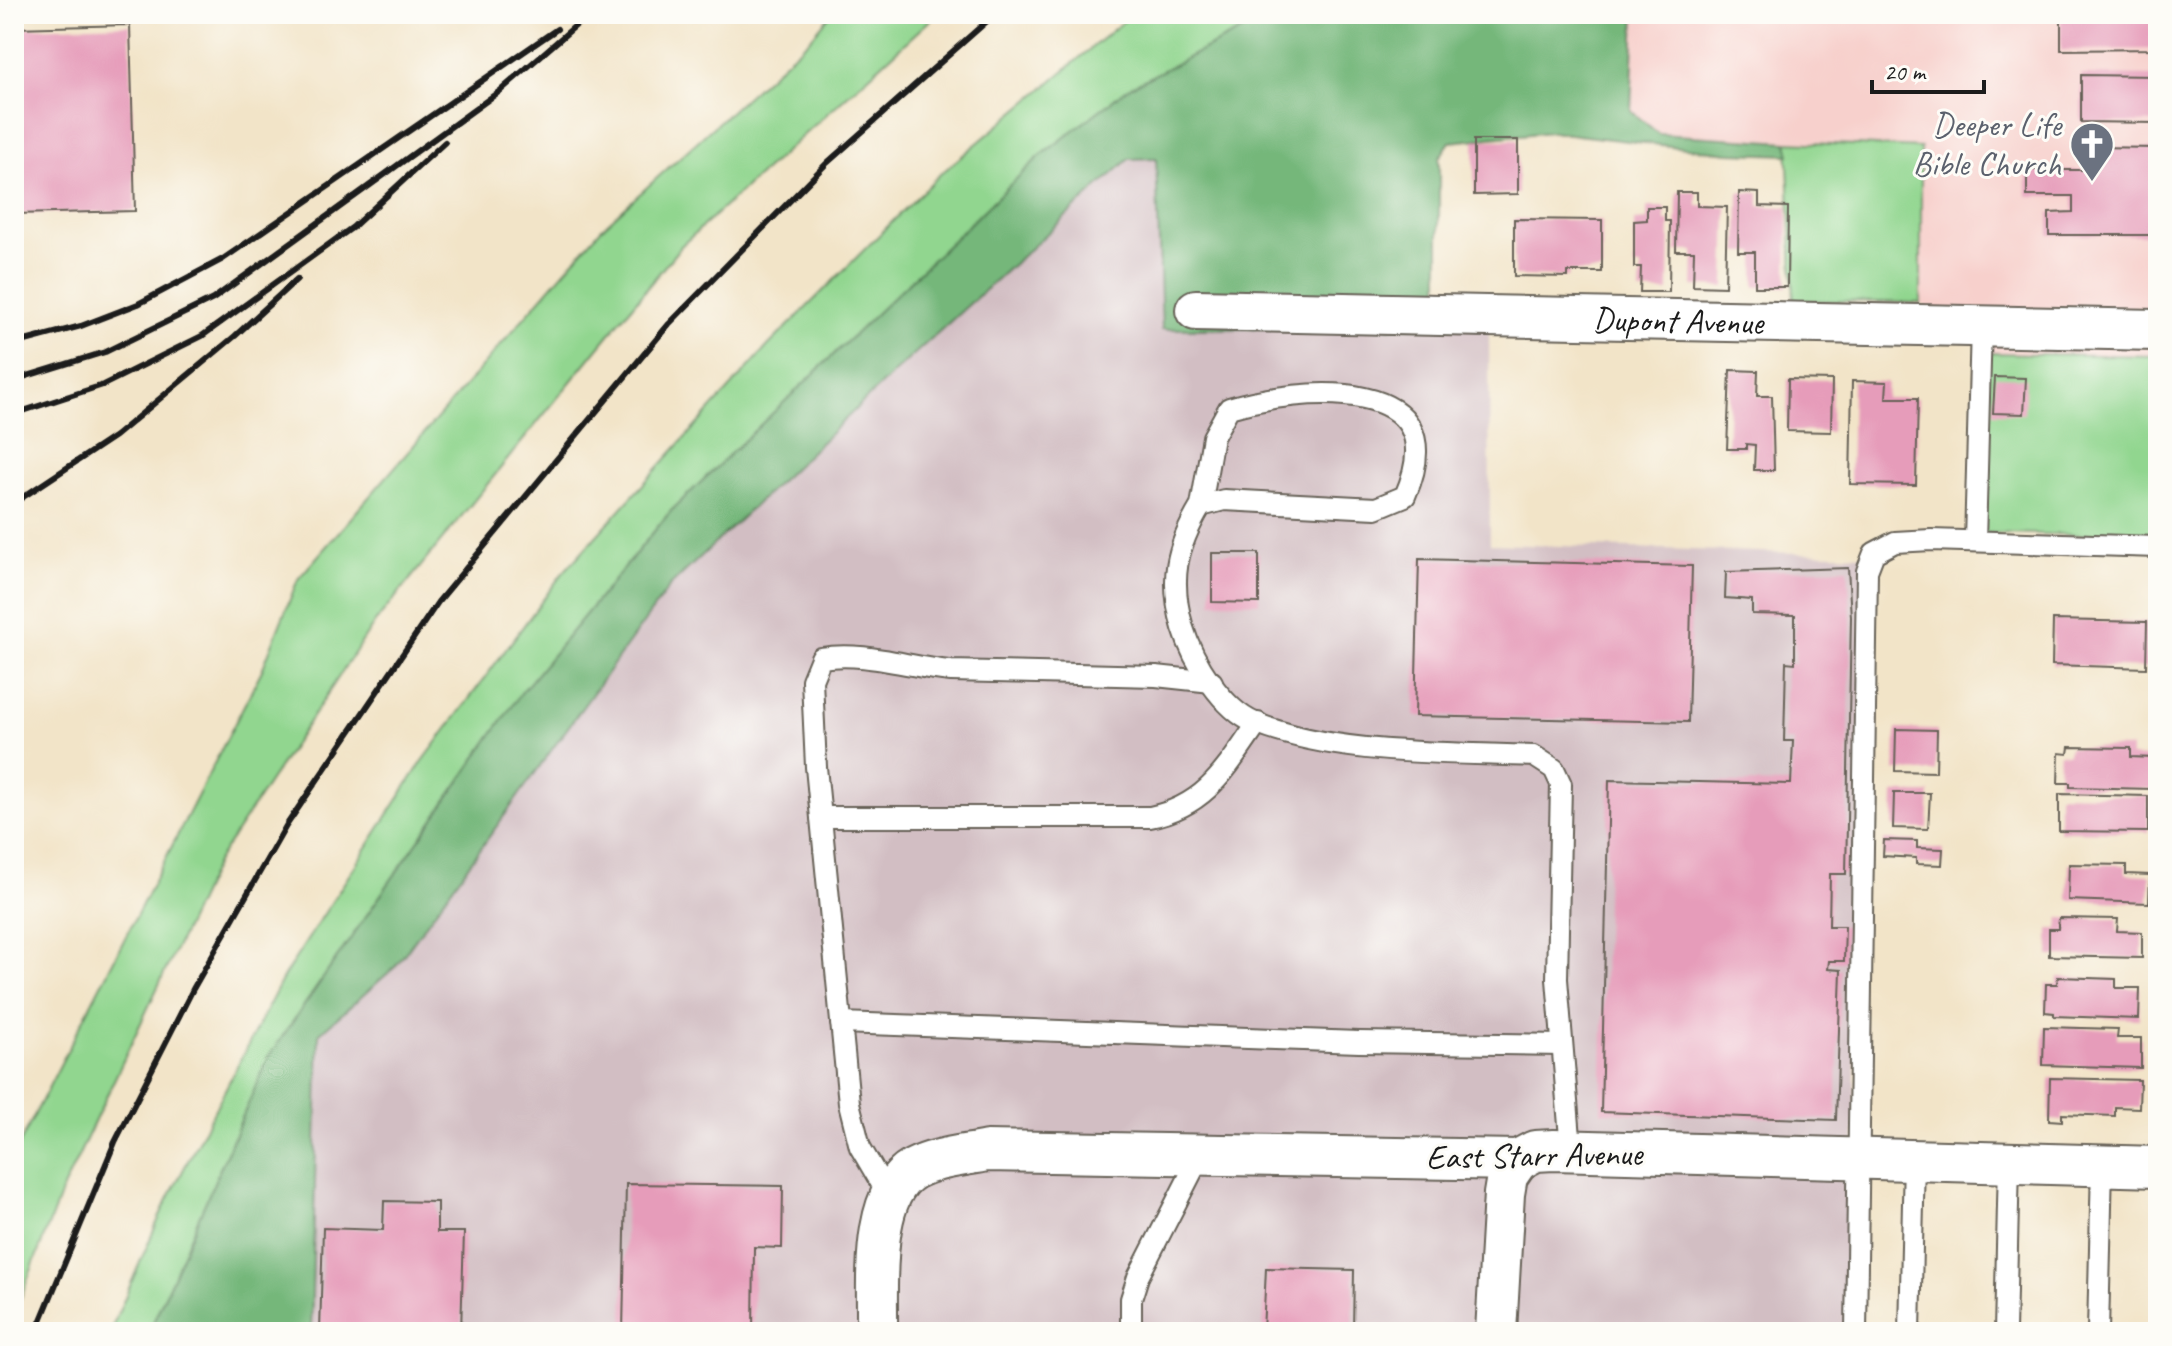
<svg xmlns="http://www.w3.org/2000/svg" width="2172" height="1346" viewBox="0 0 2172 1346" font-family="Caveat,sans-serif">
<rect width="100%" height="100%" fill="#fdfcf7"/>
<filter id="ink" filterUnits="userSpaceOnUse"><feTurbulence type="fractalNoise" baseFrequency=".0125" numOctaves="2"/><feDisplacementMap in="SourceGraphic" scale="16" xChannelSelector="R" yChannelSelector="G"/><feConvolveMatrix kernelMatrix="1 2 1 2 8 2 1 2 1" color-interpolation-filters="sRGB"/></filter>
<filter id="wash" filterUnits="userSpaceOnUse"><feTurbulence type="fractalNoise" baseFrequency=".006" numOctaves="4" result="noise"/><feDisplacementMap in="SourceGraphic" scale="32" xChannelSelector="R" yChannelSelector="G"/><feGaussianBlur stdDeviation="1.8" result="paint"/><feColorMatrix in="noise" values="0 0 0 0 0 0 0 0 0 0 0 0 0 0 0 0 0 1.4 0 .05"/><feComposite in="paint" operator="in"/></filter>
<g filter="url(#wash)">
<rect width="100%" height="100%" fill="#f2e4c8"/>
<polygon fill="#f7d0cc" points="1635,14 2158,14 2158,356 1987,353 1921,303 1921,148 1659,134 1631,111"/>
<polygon fill="#d2bec3" points="1129,158 1156,158 1489,325 1490,544 1863,555 1851,1332 311,1332 319,1034 395,967 670,586 899,368"/>
<g fill="#91d68f" stroke="#567956" stroke-width="2">
<polygon points="831,14 937,14 681,246 373,625 217,861 61,1193 14,1315 14,1155 262,670 298,579 601,229 811,38"/>
<polygon points="1132,14 1274,14 1130,87 1039,157 670,512 521,693 269,1056 149,1332 110,1332 163,1209 284,976 420,765 562,574 769,345 938,176"/>
<polygon points="1787,142 1921,148 1921,303 1794,300"/>
<polygon points="1987,353 2158,356 2158,536 1984,533"/>
</g>
<polygon fill="#74b77a" stroke="#486a4b" stroke-width="2" points="1274,14 1635,14 1631,111 1659,134 1787,142 1790,155 1729,153 1551,132 1450,142 1439,158 1439,301 1430,327 1162,329 1156,158 1129,159 899,368 670,586 395,967 319,1034 311,1332 149,1332 269,1056 521,693 670,512 1039,157 1130,87"/>
<g id="blocks">
<g fill="#e69cba">
<polygon points="2061,14 2158,14 2158,49 2061,50"/>
<polygon points="130,25 135,211 14,214 14,28"/>
<polygon points="2081,75 2158,76 2158,123 2081,122"/>
<polygon points="1474,140 1518,140 1518,194 1474,195"/>
<polygon points="2091,147 2158,148 2158,235 2049,235 2049,213 2073,212 2073,196 2027,196 2027,170 2090,170"/>
<polygon points="1677,192 1697,192 1697,206 1727,207 1725,287 1693,286 1694,251 1676,251"/>
<polygon points="1739,192 1759,193 1759,206 1788,207 1787,287 1755,287 1755,252 1738,252"/>
<polygon points="1647,207 1665,207 1665,221 1670,221 1669,292 1640,292 1641,267 1634,267 1634,221 1647,220"/>
<polygon points="1514,219 1602,220 1602,272 1568,272 1568,277 1514,276"/>
<polygon points="1730,370 1758,371 1757,396 1772,396 1774,470 1754,470 1755,445 1746,444 1746,449 1727,449"/>
<polygon points="1995,377 2026,378 2024,414 1993,413"/>
<polygon points="1788,379 1832,380 1831,432 1787,431"/>
<polygon points="1852,381 1887,382 1886,398 1918,398 1916,485 1850,484"/>
<polygon points="1212,553 1259,553 1259,603 1212,602"/>
<polygon points="1419,559 1692,566 1688,722 1415,716"/>
<polygon points="1848,568 1851,617 1846,874 1830,874 1829,926 1845,926 1844,961 1829,961 1828,969 1841,970 1836,1120 1601,1112 1609,780 1791,784 1793,741 1784,741 1786,662 1795,663 1795,615 1752,614 1752,600 1725,598 1726,572"/>
<polygon points="2053,620 2147,622 2146,668 2052,665"/>
<polygon points="1896,729 1937,730 1936,772 1895,771"/>
<polygon points="2069,747 2131,748 2131,757 2154,758 2153,789 2070,787 2070,783 2058,783 2059,753 2068,754"/>
<polygon points="1894,793 1930,793 1928,829 1893,828"/>
<polygon points="2059,794 2148,796 2148,832 2059,831"/>
<polygon points="1884,840 1917,841 1917,848 1943,849 1942,865 1916,864 1916,858 1883,856"/>
<polygon points="2069,864 2126,865 2126,874 2150,875 2149,903 2068,900"/>
<polygon points="2059,918 2118,919 2117,931 2142,932 2142,958 2049,956 2049,929 2058,929"/>
<polygon points="2058,977 2116,979 2116,988 2140,988 2139,1019 2054,1016 2054,1013 2045,1012 2046,984 2057,984"/>
<polygon points="2044,1027 2118,1029 2117,1038 2141,1038 2141,1068 2043,1065"/>
<polygon points="2050,1078 2140,1080 2139,1108 2115,1107 2115,1116 2062,1114 2062,1121 2049,1120"/>
<polygon points="626,1184 783,1186 782,1248 754,1247 753,1332 623,1332"/>
<polygon points="384,1201 437,1202 437,1232 464,1232 461,1332 320,1332 323,1228 383,1230"/>
<polygon points="1266,1268 1354,1270 1353,1332 1263,1332"/>
</g>
</g>
</g>
<g filter="url(#ink)">
<use href="#blocks" fill-opacity="0" stroke="#676258" stroke-width="2"/>
<g fill="none" stroke-linecap="round" stroke-linejoin="round">
<g stroke="#676258" stroke-width="24">
<g id="service">
<path d="M 1201,506 L 1213,437 L 1229,408 C 1301,387 1459,373 1405,496 L 1376,508 L 1224,500 L 1201,506 C 1176,547 1169,580 1183,628 C 1193,661 1222,709 1255,723 C 1337,756 1447,752 1534,756 L 1554,769 L 1561,784 L 1557,979 L 1571,1150"/>
<polyline points="1975,541 1981,326"/>
<path d="M 821,817 L 1150,817 C 1207,806 1227,767 1258,723"/>
<polyline points="841,1023 1359,1042 1562,1045"/>
<path d="M 890,1198 L 860,1147 L 849,1103 L 816,767 L 812,680 L 821,658 C 865,651 907,667 951,671 L 1156,676 L 1212,682"/>
<polyline points="1131,1332 1131,1299 1138,1277 1201,1154"/>
<polyline points="1856,1332 1867,571 1874,553 1895,542 1931,540 2158,547"/>
<polyline points="1910,1332 1914,1160"/>
<polyline points="2005,1332 2009,1162"/>
<polyline points="2098,1332 2102,1165"/>
</g>
</g>
<g stroke="#676258" stroke-width="44">
<g id="minor">
<path id="s1" d="M 1196,310 L 2158,330"/>
<path d="M 877,1332 C 878,1287 869,1194 914,1169 C 935,1158 963,1156 987,1151 L 1518,1160 L 1535,1151 L 1554,1150 L 2158,1167"/>
<polyline points="1496,1332 1504,1194 1507,1176 1518,1160"/>
</g>
</g>
<use href="#service" stroke="#fff" stroke-width="20"/>
<use href="#minor" stroke="#fff" stroke-width="40"/>
<g stroke="#1c1c1c" stroke-width="6">
<polyline points="14,344 81,326 138,304 223,259 557,29"/>
<polyline points="14,380 105,352 213,299 500,91 589,14"/>
<polyline points="14,414 103,385 202,336 353,227 445,142"/>
<polyline points="14,503 115,436 235,336 297,279"/>
<polyline points="36,1332 115,1142 193,989 286,826 438,602 669,324 827,163 995,14"/>
</g>
</g>
</g>
<defs>
<g id="church-pin" transform="scale(2.3)"><path d="M0 17L-7.5 6A9.5 9.5 0 1 1 7.5 6Z" fill="#6b7280" stroke="#fdfcf7"/><path d="M-1.2-6h2.4v3.5h3.3v2.4h-3.3V6h-2.4V-.1h-3.3v-2.4h3.3Z" fill="#fff"/></g>
</defs>
<g fill-rule="evenodd">
<use href="#church-pin" x="2092" y="144"/>
</g>
<g text-anchor="middle" dominant-baseline="central" stroke-width="6" stroke-linejoin="round" paint-order="stroke">
<g font-size="34" fill="#5b616d" stroke="#fdfcf7" text-anchor="end">
<text x="2061" y="124">Deeper Life<tspan x="2061" dy="39">Bible Church</tspan></text>
</g>
<g font-size="34" fill="#1c1c1c" stroke="#fdfcf7">
<text stroke="none"><textPath href="#s1" startOffset="482">Dupont Avenue</textPath></text>
<text transform="translate(1534 1155) rotate(-1)">East Starr Avenue</text>
</g>
</g>
<rect width="2172" height="1346" fill="none" stroke="#fdfcf7" stroke-width="48"/>
<path d="M1872 80v12h112v-12" fill="none" stroke="#1c1c1c" stroke-width="4"/>
<text x="1884" y="80" font-size="24" fill="#1c1c1c" stroke="#fdfcf7" stroke-width="6" paint-order="stroke">20 m</text>
</svg>
